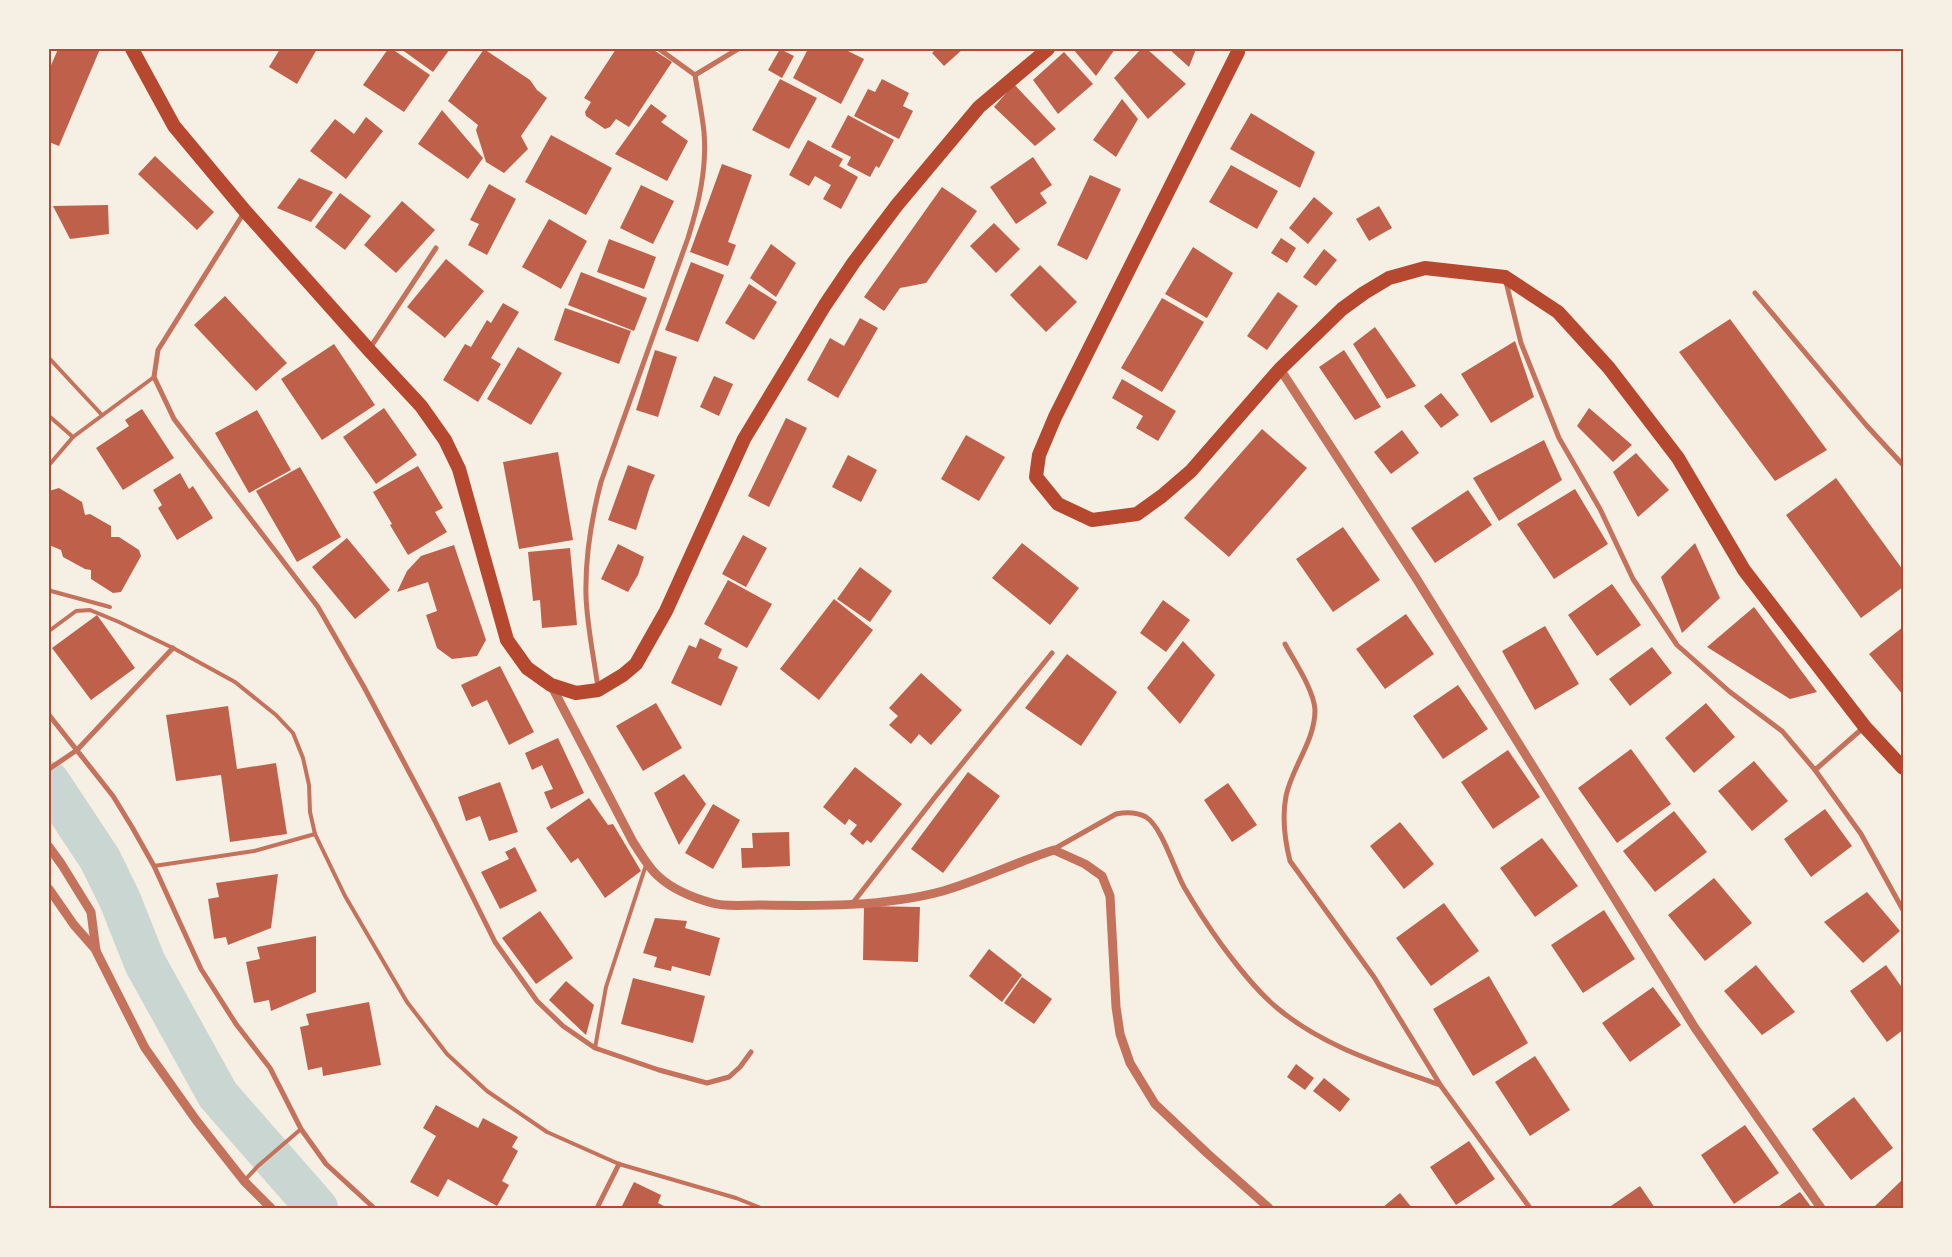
<svg xmlns="http://www.w3.org/2000/svg" width="1952" height="1257" viewBox="0 0 1952 1257" font-family="'Nunito Sans',sans-serif">
<rect width="100%" height="100%" fill="#f6efe4"/>
<g fill="none" stroke-linecap="round" stroke-linejoin="round">
<polyline stroke="#c9d6d2" stroke-width="42" points="49,782 100,859 120,900 145,963 218,1095 317,1208"/>
</g>
<g fill="#bf614a">
<polygon points="58,49 100,49 59,146 49,142 49,70"/>
<polygon points="280,49 317,49 297,84 269,67"/>
<polygon points="388,49 392,49 430,75 404,112 363,85"/>
<polygon points="401,49 450,49 433,72"/>
<polygon points="484,49 530,80 537,90 547,98 521,136 528,149 504,173 486,162 476,130 478,125 448,101"/>
<polygon points="616,49 652,49 672,62 629,127 616,119 610,127 605,129 586,116 585,112 591,102 584,98"/>
<polygon points="780,49 794,56 782,78 768,70"/>
<polygon points="808,49 844,49 864,59 841,104 793,78"/>
<polygon points="936,49 963,49 944,66 932,53"/>
<polygon points="1073,49 1115,49 1096,76"/>
<polygon points="1141,49 1147,49 1186,84 1148,119 1114,78"/>
<polygon points="1169,49 1196,49 1189,67"/>
<polygon points="1064,52 1093,84 1058,114 1033,80"/>
<polygon points="780,79 817,98 789,149 752,130"/>
<polygon points="882,79 909,93 903,106 913,111 899,139 854,116 868,89 875,92"/>
<polygon points="1014,84 1056,129 1035,146 994,107"/>
<polygon points="1122,99 1138,119 1116,157 1093,140"/>
<polygon points="651,104 667,116 661,122 688,141 667,181 615,154"/>
<polygon points="442,110 483,158 468,179 418,144"/>
<polygon points="1251,113 1315,152 1300,188 1230,149"/>
<polygon points="848,115 894,140 879,168 876,166 870,177 847,165 851,157 831,147"/>
<polygon points="366,117 383,131 346,179 310,151 335,119 354,134"/>
<polygon points="551,135 612,168 586,215 525,182"/>
<polygon points="808,140 843,159 839,166 858,177 841,209 823,199 831,185 815,176 809,186 789,175"/>
<polygon points="155,156 214,212 197,230 138,174"/>
<polygon points="1033,157 1052,185 1040,193 1047,203 1016,224 990,187"/>
<polygon points="722,164 752,175 728,242 736,245 728,266 690,252"/>
<polygon points="1231,165 1278,191 1257,229 1209,202"/>
<polygon points="1090,175 1121,189 1087,260 1057,245"/>
<polygon points="299,178 333,192 311,222 277,208"/>
<polygon points="489,184 516,199 487,255 468,245 479,224 470,220"/>
<polygon points="641,185 674,201 653,244 620,228"/>
<polygon points="942,187 977,211 926,283 900,288 884,311 864,297"/>
<polygon points="340,193 371,216 345,250 315,227"/>
<polygon points="1314,197 1333,213 1308,244 1289,228"/>
<polygon points="402,201 435,230 396,273 364,245"/>
<polygon points="108,205 109,234 70,239 53,206"/>
<polygon points="1379,206 1392,228 1369,241 1356,219"/>
<polygon points="549,219 587,241 561,289 522,267"/>
<polygon points="994,223 1020,249 996,273 970,246"/>
<polygon points="1281,238 1296,248 1287,263 1271,253"/>
<polygon points="609,239 656,257 644,289 597,272"/>
<polygon points="771,244 796,263 776,297 750,278"/>
<polygon points="1193,247 1233,273 1207,318 1165,294"/>
<polygon points="1324,249 1337,260 1316,286 1303,277"/>
<polygon points="446,259 484,291 445,338 407,307"/>
<polygon points="691,262 724,275 698,342 665,330"/>
<polygon points="1040,265 1077,302 1046,332 1010,295"/>
<polygon points="581,272 647,298 634,331 568,305"/>
<polygon points="749,284 777,302 754,340 725,323"/>
<polygon points="1278,292 1298,306 1267,350 1247,336"/>
<polygon points="225,296 287,363 256,391 194,325"/>
<polygon points="1162,298 1204,322 1162,392 1121,368"/>
<polygon points="503,303 519,312 491,358 501,364 478,402 443,380 465,344 471,347 487,320 491,323"/>
<polygon points="565,308 631,331 619,364 554,340"/>
<polygon points="860,318 878,328 838,398 807,380 830,338 844,346"/>
<polygon points="1730,319 1827,450 1775,481 1679,352"/>
<polygon points="1375,327 1416,386 1387,399 1353,344"/>
<polygon points="1515,341 1534,397 1491,423 1461,374"/>
<polygon points="334,344 375,405 322,440 281,379"/>
<polygon points="518,347 562,373 531,425 487,399"/>
<polygon points="655,350 677,357 658,417 636,410"/>
<polygon points="1344,350 1381,407 1355,420 1319,367"/>
<polygon points="714,376 733,384 719,416 700,407"/>
<polygon points="1122,379 1176,411 1158,441 1136,428 1143,416 1112,398"/>
<polygon points="1441,393 1459,415 1441,428 1424,406"/>
<polygon points="384,408 417,455 376,484 343,437"/>
<polygon points="1589,408 1632,445 1613,462 1577,426"/>
<polygon points="142,409 174,458 123,490 96,448 129,426 125,420"/>
<polygon points="257,410 291,470 249,493 215,433"/>
<polygon points="786,418 807,428 769,507 748,496"/>
<polygon points="1262,429 1307,468 1229,557 1184,518"/>
<polygon points="1402,430 1419,453 1391,474 1374,452"/>
<polygon points="966,435 1005,457 979,501 941,479"/>
<polygon points="1544,440 1562,480 1499,521 1473,478"/>
<polygon points="558,452 573,540 519,549 503,462"/>
<polygon points="1636,453 1669,490 1638,517 1613,472"/>
<polygon points="848,455 877,470 861,502 832,487"/>
<polygon points="628,465 655,475 650,486 636,530 608,520"/>
<polygon points="418,466 443,508 435,512 447,532 408,555 390,525 392,524 373,492"/>
<polygon points="300,467 341,537 297,562 256,491"/>
<polygon points="180,473 189,489 193,486 213,518 177,540 158,508 162,505 153,490"/>
<polygon points="1836,478 1903,570 1903,587 1861,618 1786,515"/>
<polygon points="59,488 82,502 85,515 90,514 111,526 111,537 119,537 139,550 141,556 121,592 113,593 91,579 91,570 85,569 63,557 61,550 49,545 49,491"/>
<polygon points="1575,489 1608,544 1554,579 1517,524"/>
<polygon points="1468,490 1492,525 1435,563 1411,528"/>
<polygon points="1343,527 1380,580 1333,612 1296,559"/>
<polygon points="743,535 767,548 746,587 722,574"/>
<polygon points="347,538 390,590 355,619 312,567"/>
<polygon points="1022,543 1079,588 1050,625 992,578"/>
<polygon points="1695,543 1720,598 1682,633 1661,577"/>
<polygon points="618,544 644,557 638,575 628,592 601,579"/>
<polygon points="454,545 486,640 477,656 452,659 437,648 426,615 437,611 428,582 397,592 407,571 421,556"/>
<polygon points="570,548 577,625 542,628 540,600 533,601 528,552"/>
<polygon points="860,567 892,591 870,622 837,599"/>
<polygon points="728,580 772,604 747,648 704,624"/>
<polygon points="1612,584 1641,625 1597,656 1568,615"/>
<polygon points="834,599 873,630 819,700 780,669"/>
<polygon points="1163,600 1190,620 1166,652 1140,633"/>
<polygon points="1754,607 1817,692 1790,699 1707,647"/>
<polygon points="1406,614 1434,654 1385,689 1356,649"/>
<polygon points="97,615 135,668 91,700 52,648"/>
<polygon points="1545,626 1579,684 1535,710 1502,651"/>
<polygon points="1903,627 1903,695 1869,654"/>
<polygon points="700,638 722,649 718,658 738,667 721,706 671,683 689,645 696,648"/>
<polygon points="1183,641 1215,675 1180,724 1147,688"/>
<polygon points="1652,647 1672,673 1630,706 1609,679"/>
<polygon points="1067,654 1117,692 1081,746 1025,708"/>
<polygon points="500,666 534,732 509,745 487,700 472,707 461,685"/>
<polygon points="921,673 962,710 931,745 919,734 911,744 889,725 898,716 889,708"/>
<polygon points="1458,685 1488,729 1443,759 1413,716"/>
<polygon points="656,703 682,748 643,771 616,726"/>
<polygon points="1706,703 1735,737 1694,773 1665,738"/>
<polygon points="228,706 237,769 276,763 287,834 230,842 221,775 176,781 166,715"/>
<polygon points="558,738 584,793 551,809 544,792 553,789 542,765 532,770 525,753"/>
<polygon points="1631,749 1671,804 1617,843 1578,788"/>
<polygon points="1508,750 1540,797 1493,829 1461,782"/>
<polygon points="1754,761 1788,801 1752,831 1718,791"/>
<polygon points="855,767 902,804 871,843 867,840 863,845 850,834 857,825 849,819 845,825 823,807"/>
<polygon points="968,772 1000,796 943,873 911,849"/>
<polygon points="684,774 706,804 679,845 654,793"/>
<polygon points="500,782 518,832 489,841 480,816 466,821 458,797"/>
<polygon points="1228,783 1257,825 1232,842 1204,800"/>
<polygon points="589,798 608,825 613,824 641,871 605,898 578,858 571,863 546,828"/>
<polygon points="713,804 740,820 713,869 685,853"/>
<polygon points="1825,809 1852,846 1811,877 1784,839"/>
<polygon points="1674,811 1707,852 1655,892 1623,851"/>
<polygon points="1400,822 1434,864 1404,889 1370,846"/>
<polygon points="789,832 790,866 742,868 741,848 753,848 752,833"/>
<polygon points="1542,838 1578,886 1535,917 1500,868"/>
<polygon points="515,847 537,891 500,909 481,872 509,859 505,852"/>
<polygon points="278,874 271,928 228,945 226,937 214,939 208,899 219,897 216,883"/>
<polygon points="1714,878 1752,923 1705,961 1668,915"/>
<polygon points="1867,892 1900,931 1863,963 1824,922"/>
<polygon points="1444,903 1479,951 1431,986 1396,938"/>
<polygon points="864,906 920,907 918,962 863,960"/>
<polygon points="1604,910 1635,959 1583,993 1551,945"/>
<polygon points="540,911 573,958 536,984 502,938"/>
<polygon points="655,918 687,921 685,928 720,938 710,976 672,966 671,971 654,967 657,957 643,953"/>
<polygon points="316,936 316,992 271,1011 269,1000 254,1003 246,962 260,959 257,947"/>
<polygon points="989,949 1022,975 1002,1002 969,976"/>
<polygon points="1756,965 1795,1012 1762,1035 1724,991"/>
<polygon points="1886,965 1903,989 1903,1030 1887,1042 1850,991"/>
<polygon points="1489,976 1528,1043 1473,1076 1433,1009"/>
<polygon points="1022,977 1052,999 1034,1024 1004,1003"/>
<polygon points="633,978 705,996 693,1043 621,1024"/>
<polygon points="566,981 594,1005 586,1035 549,1000"/>
<polygon points="1653,987 1681,1025 1630,1062 1602,1023"/>
<polygon points="369,1002 381,1065 323,1076 322,1067 308,1070 300,1027 309,1025 306,1014"/>
<polygon points="1535,1056 1570,1110 1530,1136 1495,1082"/>
<polygon points="1296,1064 1314,1078 1305,1090 1287,1077"/>
<polygon points="1324,1078 1350,1099 1340,1112 1313,1091"/>
<polygon points="1854,1097 1893,1148 1851,1180 1812,1129"/>
<polygon points="436,1105 478,1128 483,1118 518,1137 512,1147 518,1151 502,1181 509,1185 497,1206 448,1179 438,1197 410,1182 436,1136 423,1128"/>
<polygon points="1745,1125 1779,1173 1734,1204 1701,1155"/>
<polygon points="1469,1141 1495,1179 1456,1205 1430,1167"/>
<polygon points="1903,1179 1903,1208 1873,1208"/>
<polygon points="634,1182 661,1195 658,1203 668,1208 621,1208"/>
<polygon points="1640,1186 1655,1208 1608,1208"/>
<polygon points="1800,1192 1812,1208 1776,1208"/>
<polygon points="1400,1193 1412,1208 1382,1208"/>
</g>
<g fill="none" stroke-linecap="round" stroke-linejoin="round">
<g stroke="#c5725c" stroke-width="4">
<polyline points="49,358 102,415"/>
<polyline points="49,416 73,437 154,377"/>
<polyline points="49,465 73,437"/>
<polyline points="49,589 51,591 110,607"/>
<polyline points="49,631 76,611 90,610 119,622 173,648 235,682 276,715 293,733 303,758 309,785 310,812 315,834 345,896 407,1002 447,1054 487,1091 547,1132 619,1164 736,1198 761,1208"/>
<polyline points="154,866 254,851 315,834"/>
<polyline points="595,1048 606,987 646,865"/>
<polyline points="244,1181 258,1166 301,1129"/>
</g>
<g stroke="#c5725c" stroke-width="5">
<polyline points="695,75 738,49"/>
<polyline points="245,211 158,350 154,377 174,419 318,607 364,687 433,817 495,942 537,1001 563,1026 595,1048 659,1070 707,1083 729,1077 740,1067 751,1052"/>
<polyline points="1506,282 1521,343 1559,438 1600,509 1633,579 1677,645 1730,692 1782,731 1815,770 1863,728"/>
<polyline points="1755,293 1867,426 1903,465"/>
<polyline points="370,348 436,248"/>
<path d="M 1285,644 C 1294,661 1314,690 1315,710 C 1315,741 1292,767 1286,796 C 1282,817 1285,841 1290,861 L 1374,977 L 1441,1086 L 1530,1208"/>
<path d="M 598,688 C 594,658 587,626 586,596 C 585,557 591,520 601,482 L 688,238 C 699,203 707,168 704,132 C 702,113 698,94 695,75 L 659,49"/>
<polyline points="49,715 113,796 132,827 154,866 201,969 236,1024 270,1068 301,1129 326,1164 374,1208"/>
<polyline points="49,769 77,750 173,648"/>
<polyline points="1815,770 1861,834 1903,910"/>
<path d="M 1054,849 L 1116,814 C 1126,812 1137,812 1146,817 C 1162,827 1174,869 1184,887 C 1195,906 1208,926 1221,944 C 1238,967 1255,989 1276,1007 C 1323,1047 1384,1065 1440,1085"/>
<polyline points="852,904 935,797 1052,653"/>
<polyline points="597,1208 619,1164"/>
</g>
<g stroke="#c5725c" stroke-width="9">
<polyline points="1280,369 1416,578 1695,1028 1821,1208"/>
<path d="M 551,685 L 633,842 C 641,854 648,867 658,876 C 672,889 694,898 712,903 C 726,907 744,905 758,905 C 819,906 884,907 943,891 C 981,880 1016,862 1054,850 L 1085,864 L 1102,876 L 1110,896 L 1116,1007 L 1120,1034 L 1130,1063 L 1155,1104 L 1208,1154 L 1269,1208"/>
<polyline points="49,847 62,865 91,912 96,951 145,1048 196,1120 244,1181 271,1208"/>
<polyline points="49,889 74,925 96,950"/>
</g>
<g stroke="#b5482f" stroke-width="14">
<polyline points="132,49 174,126 245,211 369,350 421,406 445,440 459,469 507,640 527,668 551,685 576,693 598,690 623,675 636,664 666,611 744,439 825,305 854,262 897,205 979,107 1048,49"/>
<polyline points="1238,49 1238,52 1055,417 1039,455 1036,477 1058,504 1092,520 1137,514 1162,496 1191,471 1280,369 1342,309 1364,293 1389,278 1425,268 1505,277 1558,312 1609,368 1678,458 1744,570 1865,727 1903,768"/>
</g>
</g>
<rect width="1952" height="1257" fill="none" stroke="#f6efe4" stroke-width="100"/>
<rect x="50" y="50" width="1852" height="1157" fill="none" stroke="#b5482f" stroke-width="2"/>
</svg>
